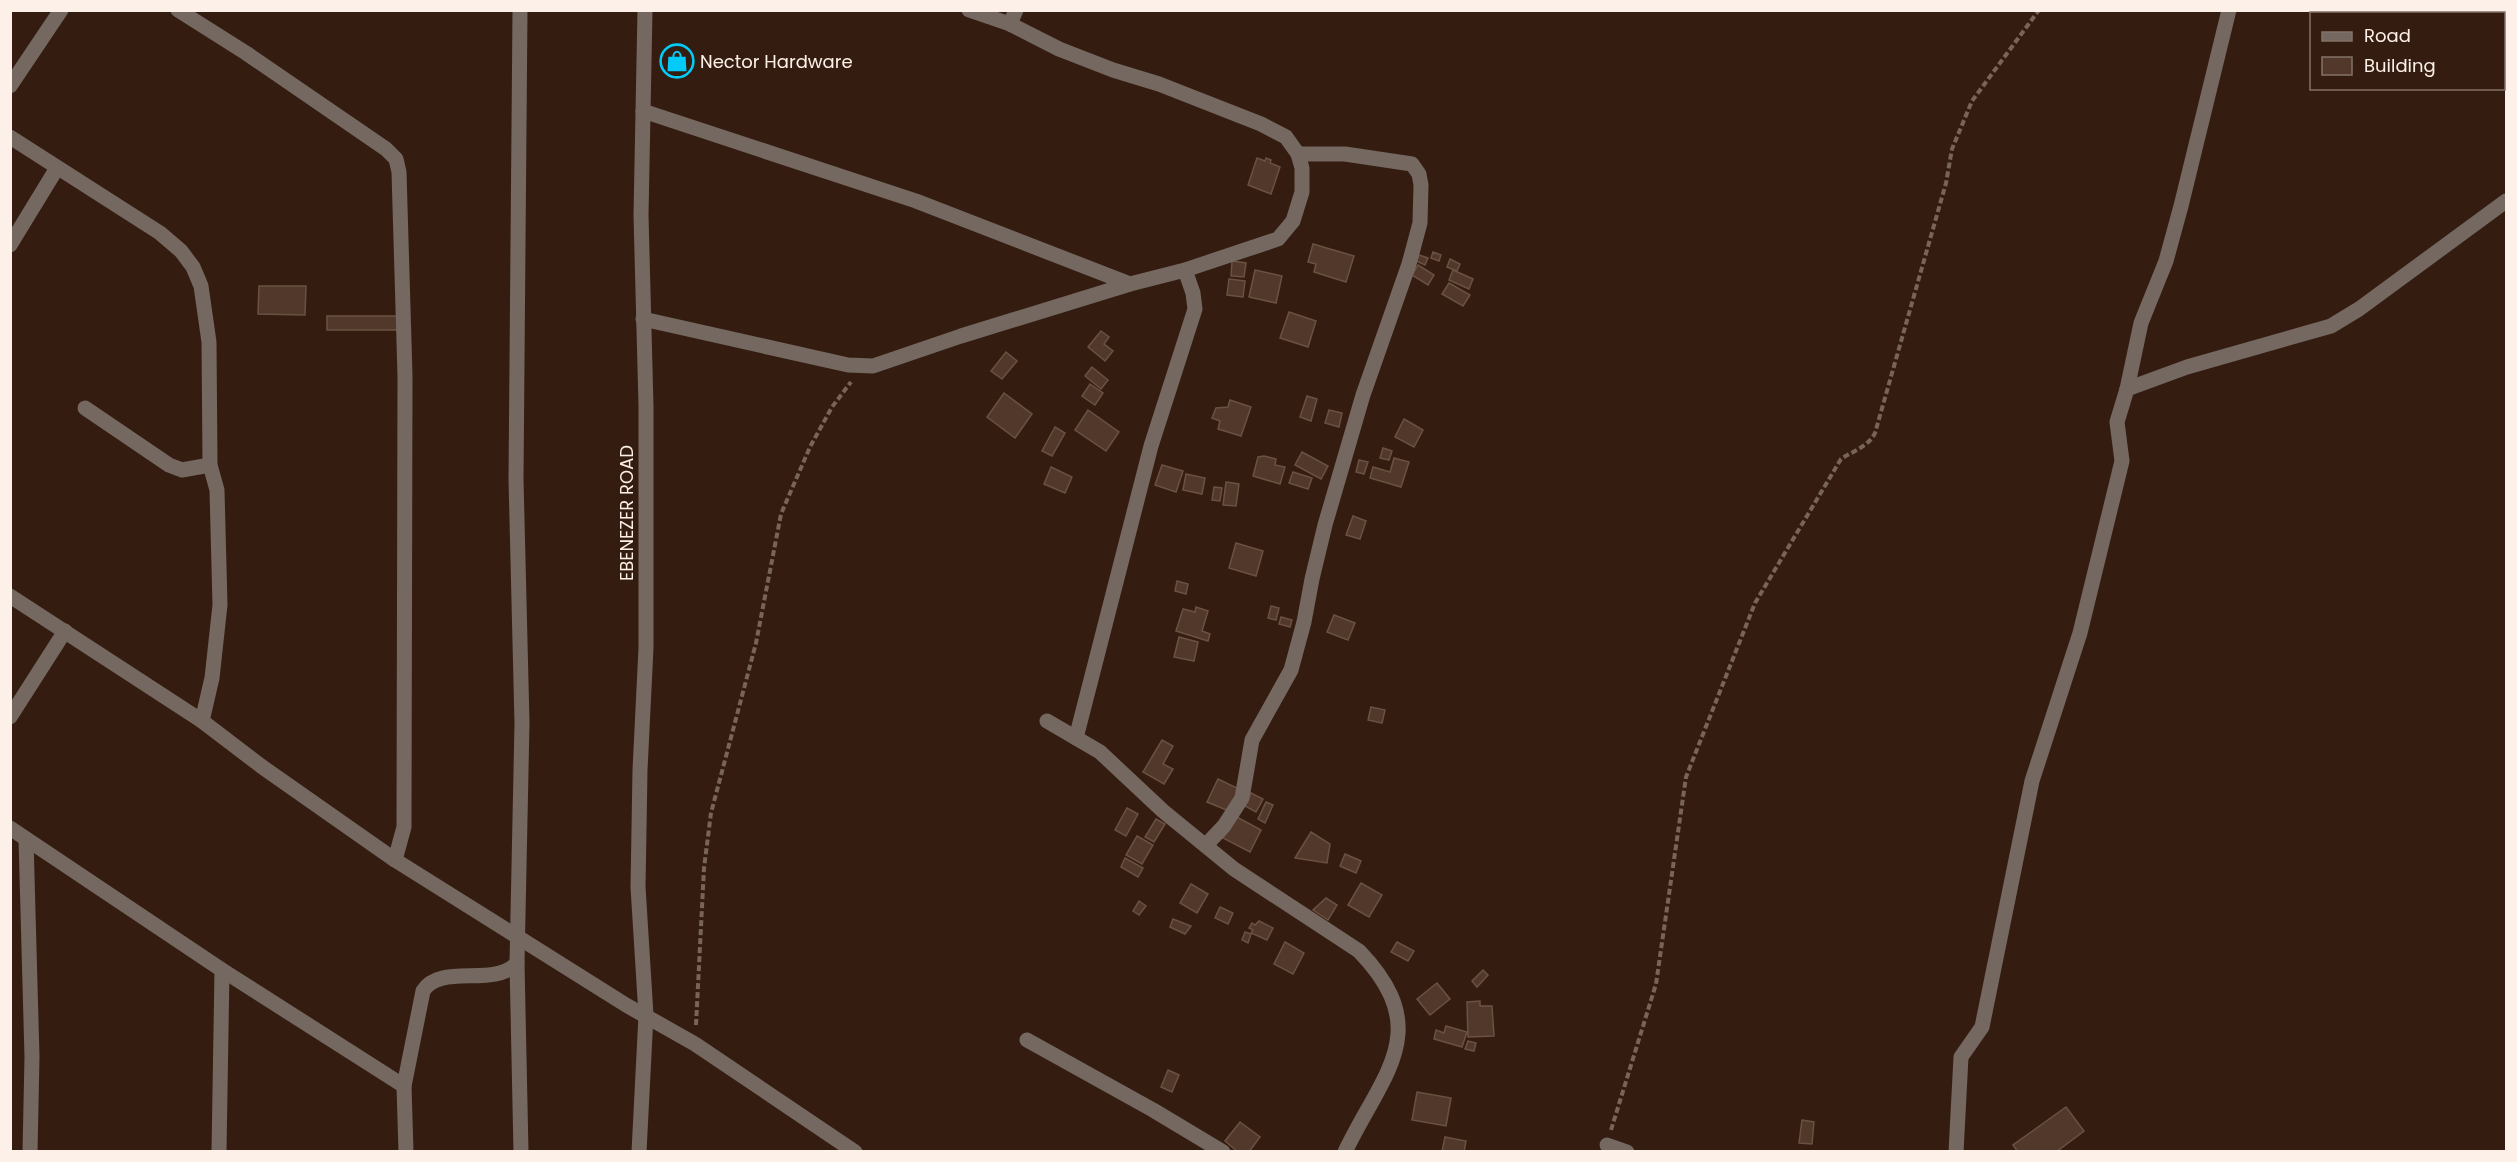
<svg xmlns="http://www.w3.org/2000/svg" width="2517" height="1162" viewBox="0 0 2517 1162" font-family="Poppins,sans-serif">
<rect width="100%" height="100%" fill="#341d10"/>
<g fill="#51382a" stroke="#6b5142" stroke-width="1.5">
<polygon points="1257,158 1265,161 1266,158 1271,160 1270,163 1280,167 1271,194 1248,185"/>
<polygon points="1313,244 1354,256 1346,282 1314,272 1316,264 1308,262"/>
<polygon points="1433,252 1441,255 1439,261 1431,258"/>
<polygon points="1419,255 1428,258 1425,265 1416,261"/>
<polygon points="1450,259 1460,264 1457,271 1447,267"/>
<polygon points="1232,261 1246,263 1244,277 1231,276"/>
<polygon points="1418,265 1434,275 1428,285 1412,275"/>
<polygon points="1255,270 1282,276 1276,303 1249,297"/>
<polygon points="1453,270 1473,279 1469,289 1449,280"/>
<polygon points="1229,279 1245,281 1243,297 1227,295"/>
<polygon points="1449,283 1470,295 1463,306 1442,294"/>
<polygon points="259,286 306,286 305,315 258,314"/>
<polygon points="1289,312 1316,321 1308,347 1280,338"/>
<polygon points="327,316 401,316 402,330 327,330"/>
<polygon points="1101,331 1109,337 1104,344 1113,351 1105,361 1088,347"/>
<polygon points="1006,352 1017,361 1002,379 991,371"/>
<polygon points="1092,367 1108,380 1101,389 1085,376"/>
<polygon points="1090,384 1103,393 1095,405 1082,396"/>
<polygon points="1004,393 1032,414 1015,438 987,417"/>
<polygon points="1307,396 1317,399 1311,421 1300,417"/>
<polygon points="1230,400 1251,407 1241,436 1218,429 1220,421 1212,418 1216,408 1228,407"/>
<polygon points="1088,410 1119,432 1106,451 1075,430"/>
<polygon points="1329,410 1342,413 1339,427 1325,423"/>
<polygon points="1404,419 1423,430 1414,447 1395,437"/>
<polygon points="1055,427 1065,433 1052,456 1042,451"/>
<polygon points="1383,448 1392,451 1389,460 1380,458"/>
<polygon points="1302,452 1328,466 1321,479 1295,465"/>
<polygon points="1264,456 1276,459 1275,465 1285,467 1280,484 1253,476 1258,457"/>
<polygon points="1394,458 1409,462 1401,487 1370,478 1373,467 1390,472"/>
<polygon points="1359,460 1368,462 1364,474 1356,472"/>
<polygon points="1162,465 1183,471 1176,492 1155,485"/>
<polygon points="1051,467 1072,477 1065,493 1044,484"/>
<polygon points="1293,472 1312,478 1308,489 1289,483"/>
<polygon points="1186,474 1205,478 1202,494 1183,490"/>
<polygon points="1226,482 1239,484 1236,506 1223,505"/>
<polygon points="1214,487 1222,488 1220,501 1212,500"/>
<polygon points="1353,516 1366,521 1360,539 1346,535"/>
<polygon points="1236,543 1263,551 1256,576 1229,568"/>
<polygon points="1177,581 1188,584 1186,594 1175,591"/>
<polygon points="1271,606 1279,608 1276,620 1268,618"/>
<polygon points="1196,607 1208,611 1202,631 1210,634 1208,641 1176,631 1183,609 1195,612"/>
<polygon points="1334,615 1355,623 1348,640 1327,632"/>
<polygon points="1281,617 1292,620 1290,627 1279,624"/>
<polygon points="1179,637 1198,642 1194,661 1174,657"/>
<polygon points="1371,707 1385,710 1382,723 1368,720"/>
<polygon points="1162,740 1173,746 1163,764 1173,769 1164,784 1143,772"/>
<polygon points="1218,779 1239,789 1229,811 1207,802"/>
<polygon points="1251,793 1263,799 1256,812 1245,806"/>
<polygon points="1266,802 1273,805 1265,823 1258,819"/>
<polygon points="1127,808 1138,814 1126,836 1115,830"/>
<polygon points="1235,816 1261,830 1250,852 1223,838"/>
<polygon points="1156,819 1165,824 1154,842 1145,837"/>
<polygon points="1311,832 1330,844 1327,863 1295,858"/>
<polygon points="1137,836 1153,845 1142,864 1126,855"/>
<polygon points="1345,854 1361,861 1356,873 1340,866"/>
<polygon points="1125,858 1143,868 1138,877 1121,867"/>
<polygon points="1361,883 1382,895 1369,917 1348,905"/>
<polygon points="1191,884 1208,894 1197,913 1180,903"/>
<polygon points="1326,898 1337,905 1328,920 1313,910"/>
<polygon points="1139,901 1146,906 1139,915 1133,911"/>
<polygon points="1220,907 1233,913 1228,924 1215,918"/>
<polygon points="1173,919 1191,926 1185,934 1170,927"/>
<polygon points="1259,921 1273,928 1267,940 1251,933 1253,930 1249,928 1252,923 1255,925"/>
<polygon points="1245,932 1251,934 1248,943 1242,940"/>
<polygon points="1285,942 1304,953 1293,974 1274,964"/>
<polygon points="1397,942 1414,951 1408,961 1391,952"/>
<polygon points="1483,970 1488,975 1477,987 1472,981"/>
<polygon points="1437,983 1450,999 1430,1015 1417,999"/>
<polygon points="1480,1001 1480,1006 1492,1006 1494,1036 1468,1037 1467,1002"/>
<polygon points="1446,1026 1467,1032 1462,1047 1434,1039 1436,1030 1444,1033"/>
<polygon points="1468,1041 1476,1043 1474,1051 1465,1049"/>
<polygon points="1168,1070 1179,1075 1172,1092 1161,1087"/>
<polygon points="1417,1092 1451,1098 1446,1126 1412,1120"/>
<polygon points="2066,1107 2084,1131 2056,1152 2018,1152 2013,1145"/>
<polygon points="1802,1120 1814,1122 1812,1144 1799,1143"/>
<polygon points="1240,1122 1260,1137 1249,1152 1238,1152 1225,1141"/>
<polygon points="1445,1137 1466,1141 1464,1152 1442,1152"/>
</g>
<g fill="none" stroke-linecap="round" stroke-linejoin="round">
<g stroke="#786459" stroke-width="4" stroke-dasharray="6 3" stroke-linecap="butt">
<polyline points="696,1025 704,868 711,813 756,643 781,514 810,447 832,407 851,382"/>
<path d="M 1611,1130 L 1656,984 L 1686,777 L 1755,603 L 1841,459 C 1853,451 1868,447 1875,433 L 1946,183 L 1952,149 L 1972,101 L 2039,10"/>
</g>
<g stroke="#746861" stroke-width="15">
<polyline points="178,10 246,53 386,149 396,159 399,172 405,376 404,827 395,860"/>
<polyline points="520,10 516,479 522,723 517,963 521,1152"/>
<polyline points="1010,24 1016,10"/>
<polyline points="10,86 61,10"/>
<polyline points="643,111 916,201 1130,284"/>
<polyline points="10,137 160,233 181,251 193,267 201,286 209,342 210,465 217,490 220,605 212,678 202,721"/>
<polyline points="10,245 57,168"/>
<polyline points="643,319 848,365 873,366 961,336 1130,284 1185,270 1278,239 1293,221 1302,192 1302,168 1298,154 1286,137 1261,124 1159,84 1113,70 1059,49 1010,24 969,10"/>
<polyline points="2127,389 2141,323 2166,261 2181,206 2229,10"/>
<polyline points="85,408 169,465 182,470 210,465"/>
<polyline points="10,596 202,721 261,766 395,860 626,1005 695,1044 855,1152"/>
<polyline points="10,717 65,631"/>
<path d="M 1047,721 L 1100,752 L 1163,811 L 1234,869 L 1359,951 C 1436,1031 1382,1074 1345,1152"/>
<polyline points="1076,738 1151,446 1195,309 1193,293 1185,270"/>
<polyline points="10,828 222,970 404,1086"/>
<polyline points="26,839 32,1057 30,1152"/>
<polyline points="1206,845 1224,826 1242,798 1252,740 1291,670 1304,622 1312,579 1325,525 1363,395 1409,264 1420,223 1421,185 1419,174 1412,164 1345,154 1298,154"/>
<polyline points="1027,1040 1153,1110 1223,1152"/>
<polyline points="1607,1145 1627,1152"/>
<polyline points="219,1152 222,970"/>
<path d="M 406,1152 L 404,1086 L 423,991 C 440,963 495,988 517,963"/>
<polyline points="639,1152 646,1015 638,887 640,770 646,648 646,406 641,215 645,10"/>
<polyline points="1956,1152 1961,1057 1982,1027 2032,781 2080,633 2122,461 2117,422 2127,389 2187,367 2331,326 2359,309 2506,201"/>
</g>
</g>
<defs>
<g id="shop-ring" transform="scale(1.725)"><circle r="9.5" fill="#341d10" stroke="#02cbf9" stroke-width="1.5"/><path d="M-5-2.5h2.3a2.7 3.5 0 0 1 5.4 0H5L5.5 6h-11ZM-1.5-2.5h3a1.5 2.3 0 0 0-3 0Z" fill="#02cbf9"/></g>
</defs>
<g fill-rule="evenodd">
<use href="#shop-ring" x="677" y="61"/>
</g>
<g text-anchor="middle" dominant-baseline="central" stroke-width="4.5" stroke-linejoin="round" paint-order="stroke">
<g font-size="18" fill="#fdf0e9" stroke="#341d10" text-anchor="start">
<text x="700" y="61">Nector Hardware</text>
</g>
<g font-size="18" fill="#fdf0e9" stroke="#341d10">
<text transform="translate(626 513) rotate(-90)">EBENEZER ROAD</text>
</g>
</g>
<rect width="2517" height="1162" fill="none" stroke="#fdf0e9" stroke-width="24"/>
<rect x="2310" y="12" width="195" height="78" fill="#341d10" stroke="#847167" stroke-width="1.5"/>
<rect x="2322" y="32" width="30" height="9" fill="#746861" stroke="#847167" stroke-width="1.5"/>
<text x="2364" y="42" font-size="18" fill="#fdf0e9">Road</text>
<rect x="2322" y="57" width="30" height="18" fill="#51382a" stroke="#847167" stroke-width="1.5"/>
<text x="2364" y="72" font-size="18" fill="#fdf0e9">Building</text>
</svg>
